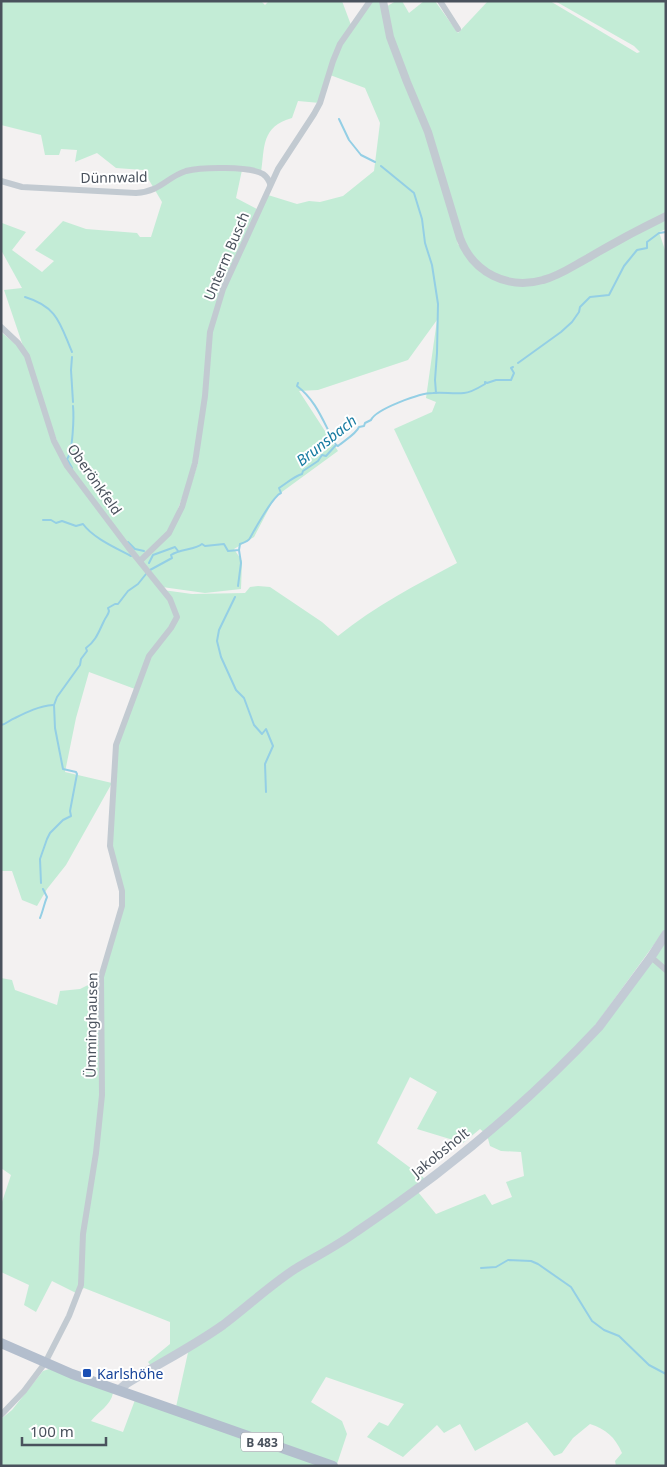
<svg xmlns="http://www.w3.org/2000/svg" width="667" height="1467" viewBox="0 0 667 1467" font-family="'Noto Sans',sans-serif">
<rect width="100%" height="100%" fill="#f3f1f1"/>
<g fill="#c3ecd6">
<path d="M 1,1 L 261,1 L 265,5 L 269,1 L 342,1 L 351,25 L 338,46 L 320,103 L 298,101 L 292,118 C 261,127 265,146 261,173 L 242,170 L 236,198 L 259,210 L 239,255 L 210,332 L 195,463 L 169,533 L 140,561 L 67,466 L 43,405 L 4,290 L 22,288 L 1,250 L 1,224 L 2,223 L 26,232 L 12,250 L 42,272 L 54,261 L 35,250 L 63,221 L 86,229 L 137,233 L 140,237 L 151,237 L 162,202 L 143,170 L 116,168 L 97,153 L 75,162 L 77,150 L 61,149 L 59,155 L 45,155 L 41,135 L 1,125 Z"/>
<path d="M 373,1 L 381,1 L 389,37 L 395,56 L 422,121 L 449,202 L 456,230 L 458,245 L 462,243 L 434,153 L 435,152 L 425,119 L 408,81 L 391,36 L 384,8 L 396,1 L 402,1 L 409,13 L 424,1 L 435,1 L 458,33 L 488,1 L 550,1 L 637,53 L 640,52 L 634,46 L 555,1 L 666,1 L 666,229 L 659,232 L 666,253 L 666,928 L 594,1027 L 600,1031 L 666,939 L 666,1466 L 616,1466 L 615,1461 L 622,1453 C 615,1437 606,1429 590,1424 L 573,1438 L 562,1453 L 554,1456 L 527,1422 L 475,1451 L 460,1424 L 444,1433 L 437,1425 L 403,1457 L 367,1437 L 379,1422 L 388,1426 L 404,1404 L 326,1377 L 311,1402 L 342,1421 L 347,1434 L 337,1464 L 176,1407 L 189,1348 L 236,1317 L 273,1286 L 294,1271 L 364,1230 L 418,1192 L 436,1214 L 485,1194 L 492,1205 L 512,1197 L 506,1182 L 524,1176 L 521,1152 L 501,1151 L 490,1146 L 487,1135 L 480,1129 L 463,1143 L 417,1129 L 437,1092 L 410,1077 L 377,1143 L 424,1178 L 425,1180 L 420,1187 L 354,1234 L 294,1270 L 273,1285 L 210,1334 L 152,1367 L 148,1362 L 170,1344 L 170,1322 L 84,1288 L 76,1293 L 52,1281 L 36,1312 L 24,1305 L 29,1285 L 1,1272 L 1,1205 L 11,1175 L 1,1168 L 1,978 L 12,980 L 15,990 L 57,1005 L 60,991 L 80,989 L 100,979 L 101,992 L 102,971 L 122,906 L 122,891 L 110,846 L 115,754 L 122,725 L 139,680 L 135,689 L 89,672 L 76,718 L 65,772 L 112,783 L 66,865 L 47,889 L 37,906 L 22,900 L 12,871 L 1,871 L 1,332 L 20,348 L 25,357 L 59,454 L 76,482 L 127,548 L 169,599 L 176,614 L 176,620 L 177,617 C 175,605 171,598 163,590 L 192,594 L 245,593 L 250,587 L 258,586 L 270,587 L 322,622 L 338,636 C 375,606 416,585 457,563 L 394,429 L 432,412 L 436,402 L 426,398 L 437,320 L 408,360 L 318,390 L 299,391 L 338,451 L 275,497 L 254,537 L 234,549 L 242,561 L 241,589 L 205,593 L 162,587 L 142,561 L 170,534 L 183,509 L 198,463 L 211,333 L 225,288 L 268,195 L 297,204 L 309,201 L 320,202 L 343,196 L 374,171 L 380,123 L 365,88 L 330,75 L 342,43 Z"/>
<path d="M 49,1369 L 113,1393 C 111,1405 98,1412 91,1421 L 123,1432 L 135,1400 L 323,1466 L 1,1466 L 1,1419 L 12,1410 L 43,1371 Z"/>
</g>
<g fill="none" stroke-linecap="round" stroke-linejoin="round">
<g stroke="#94cfe5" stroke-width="2">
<polyline points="339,119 349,140 361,155 375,162"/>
<polyline points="381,166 414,193 422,219 425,243 432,265 438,304 437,353 435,380 436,393"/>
<path d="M 25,297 C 58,307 60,324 72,352"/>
<polyline points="72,357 71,370 73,402"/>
<polyline points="518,363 561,332 572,322 579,312 580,307 590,297 609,295 624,266 637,250 647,248 647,242 659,233 666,232"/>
<path d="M 298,383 L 297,386 C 317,401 324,424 336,445"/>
<path d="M 72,468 L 67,459 C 73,452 74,416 73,406"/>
<path d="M 43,520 L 51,520 L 56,523 L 62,521 L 76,526 L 83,524 C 93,538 116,548 131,556"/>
<polyline points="128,542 135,549 144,551"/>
<polyline points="149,563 153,555 175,547 178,551"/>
<path d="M 150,570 L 172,558 L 171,555 C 180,549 195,550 202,544 L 205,546 L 224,544 L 228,551 L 239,550 L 240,544 C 243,543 249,541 250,538 C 255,529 273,496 281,493 L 279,488 C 287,483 293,477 302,474 L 303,471 L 318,461 L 322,455 L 326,456 L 336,445 L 338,446 C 345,440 356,434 359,427 L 364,426 L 365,423 L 371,420 C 376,409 420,393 433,393 C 443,392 453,394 464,393 C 469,393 480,387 485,384 L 485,382 L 487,383 L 496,380 L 511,380 L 514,373 L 511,368 L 513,367"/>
<polyline points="238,586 241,563 239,550"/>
<polyline points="235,597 219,630 217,641 221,657 236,690 244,698 254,725 262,734 266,729 273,746 265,764 266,792"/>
<path d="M 1,725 C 7,724 9,720 15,718 C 27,712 39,706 53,705"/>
<path d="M 41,883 L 40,859 L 47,839 L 50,833 L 63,820 L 71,816 L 70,811 L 77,774 L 76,772 L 63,769 L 55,728 L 54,705 L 57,697 L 80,665 L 81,659 L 87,651 L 86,648 C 96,641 99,631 104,621 C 106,616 108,616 109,611 L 108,608 L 115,604 L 118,604 L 128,591 L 138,584 L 146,574"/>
<path d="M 40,918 C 43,911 44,904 47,897 L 43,889"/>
<polyline points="481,1268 496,1267 508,1260 531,1261 538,1264 571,1287 592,1321 604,1330 619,1336 649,1365 666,1374"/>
</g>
<g stroke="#c2cad1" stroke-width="6">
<polyline points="440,1 458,29"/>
<path d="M 1,181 L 22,187 L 136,193 C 162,191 165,178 186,171 C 201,167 250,166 263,174 C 267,177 269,180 270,184"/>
<polyline points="1,327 18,343 27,356 54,441 67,466 128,547 170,599 177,617 171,628 149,656 116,745 110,846 122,891 122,906 101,977 102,1095 96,1153 83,1234 81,1285 69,1316 45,1363 24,1391 1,1415"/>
<polyline points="140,561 169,533 182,507 195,463 205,396 210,332 223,289 278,169 314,114 320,103 333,61 340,44 370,1"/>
<polyline points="651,957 666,970"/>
</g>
<path stroke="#c2cad1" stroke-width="8" d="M 383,1 L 390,37 L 407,82 L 428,132 L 460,238 C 473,273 508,290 543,280 C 559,276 573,266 588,258 C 613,243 639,229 666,216"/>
<path stroke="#c3cbd5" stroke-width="9" d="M 119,1390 L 126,1384 C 158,1364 192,1347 223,1325 C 247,1307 269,1286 295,1269 C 315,1257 337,1246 356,1232 C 444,1173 527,1104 599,1027 L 651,957 L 666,934"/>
<polyline stroke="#b3becd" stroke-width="10" points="1,1343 72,1374 333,1466"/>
</g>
<rect fill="#1a4fb4" stroke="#fff" stroke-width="2" x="82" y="1368" width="10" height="10" rx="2.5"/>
<g text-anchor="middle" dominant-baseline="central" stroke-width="4" stroke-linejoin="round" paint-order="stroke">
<rect fill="#fff" stroke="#80868e" stroke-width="1" x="241" y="1432.5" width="42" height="19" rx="4"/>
<g font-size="12" font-weight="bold" fill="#4a525d">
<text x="262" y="1442">B 483</text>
</g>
<g font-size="14" fill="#4a525d" stroke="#fff">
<text transform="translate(114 177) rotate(-1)">Dünnwald</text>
<text transform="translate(226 256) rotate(-67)">Unterm Busch</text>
<text transform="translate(95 479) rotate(55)">Oberönkfeld</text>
<text transform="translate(91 1025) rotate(-89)">Ümminghausen</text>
<text transform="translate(440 1152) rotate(-39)">Jakobsholt</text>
</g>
<g font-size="14" fill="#164399" stroke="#fff" text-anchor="start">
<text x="97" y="1373">Karlshöhe</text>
</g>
<g font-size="15" font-style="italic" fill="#187ba1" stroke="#fff">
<text transform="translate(326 440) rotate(-38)">Brunsbach</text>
</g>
</g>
<rect width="667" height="1467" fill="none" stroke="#4a525d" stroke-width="5"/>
<path d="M22 1437v8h84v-8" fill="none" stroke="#4a525d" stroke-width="2.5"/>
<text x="30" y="1437" font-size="15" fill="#4a525d" stroke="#ffffff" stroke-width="4" paint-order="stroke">100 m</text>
</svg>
